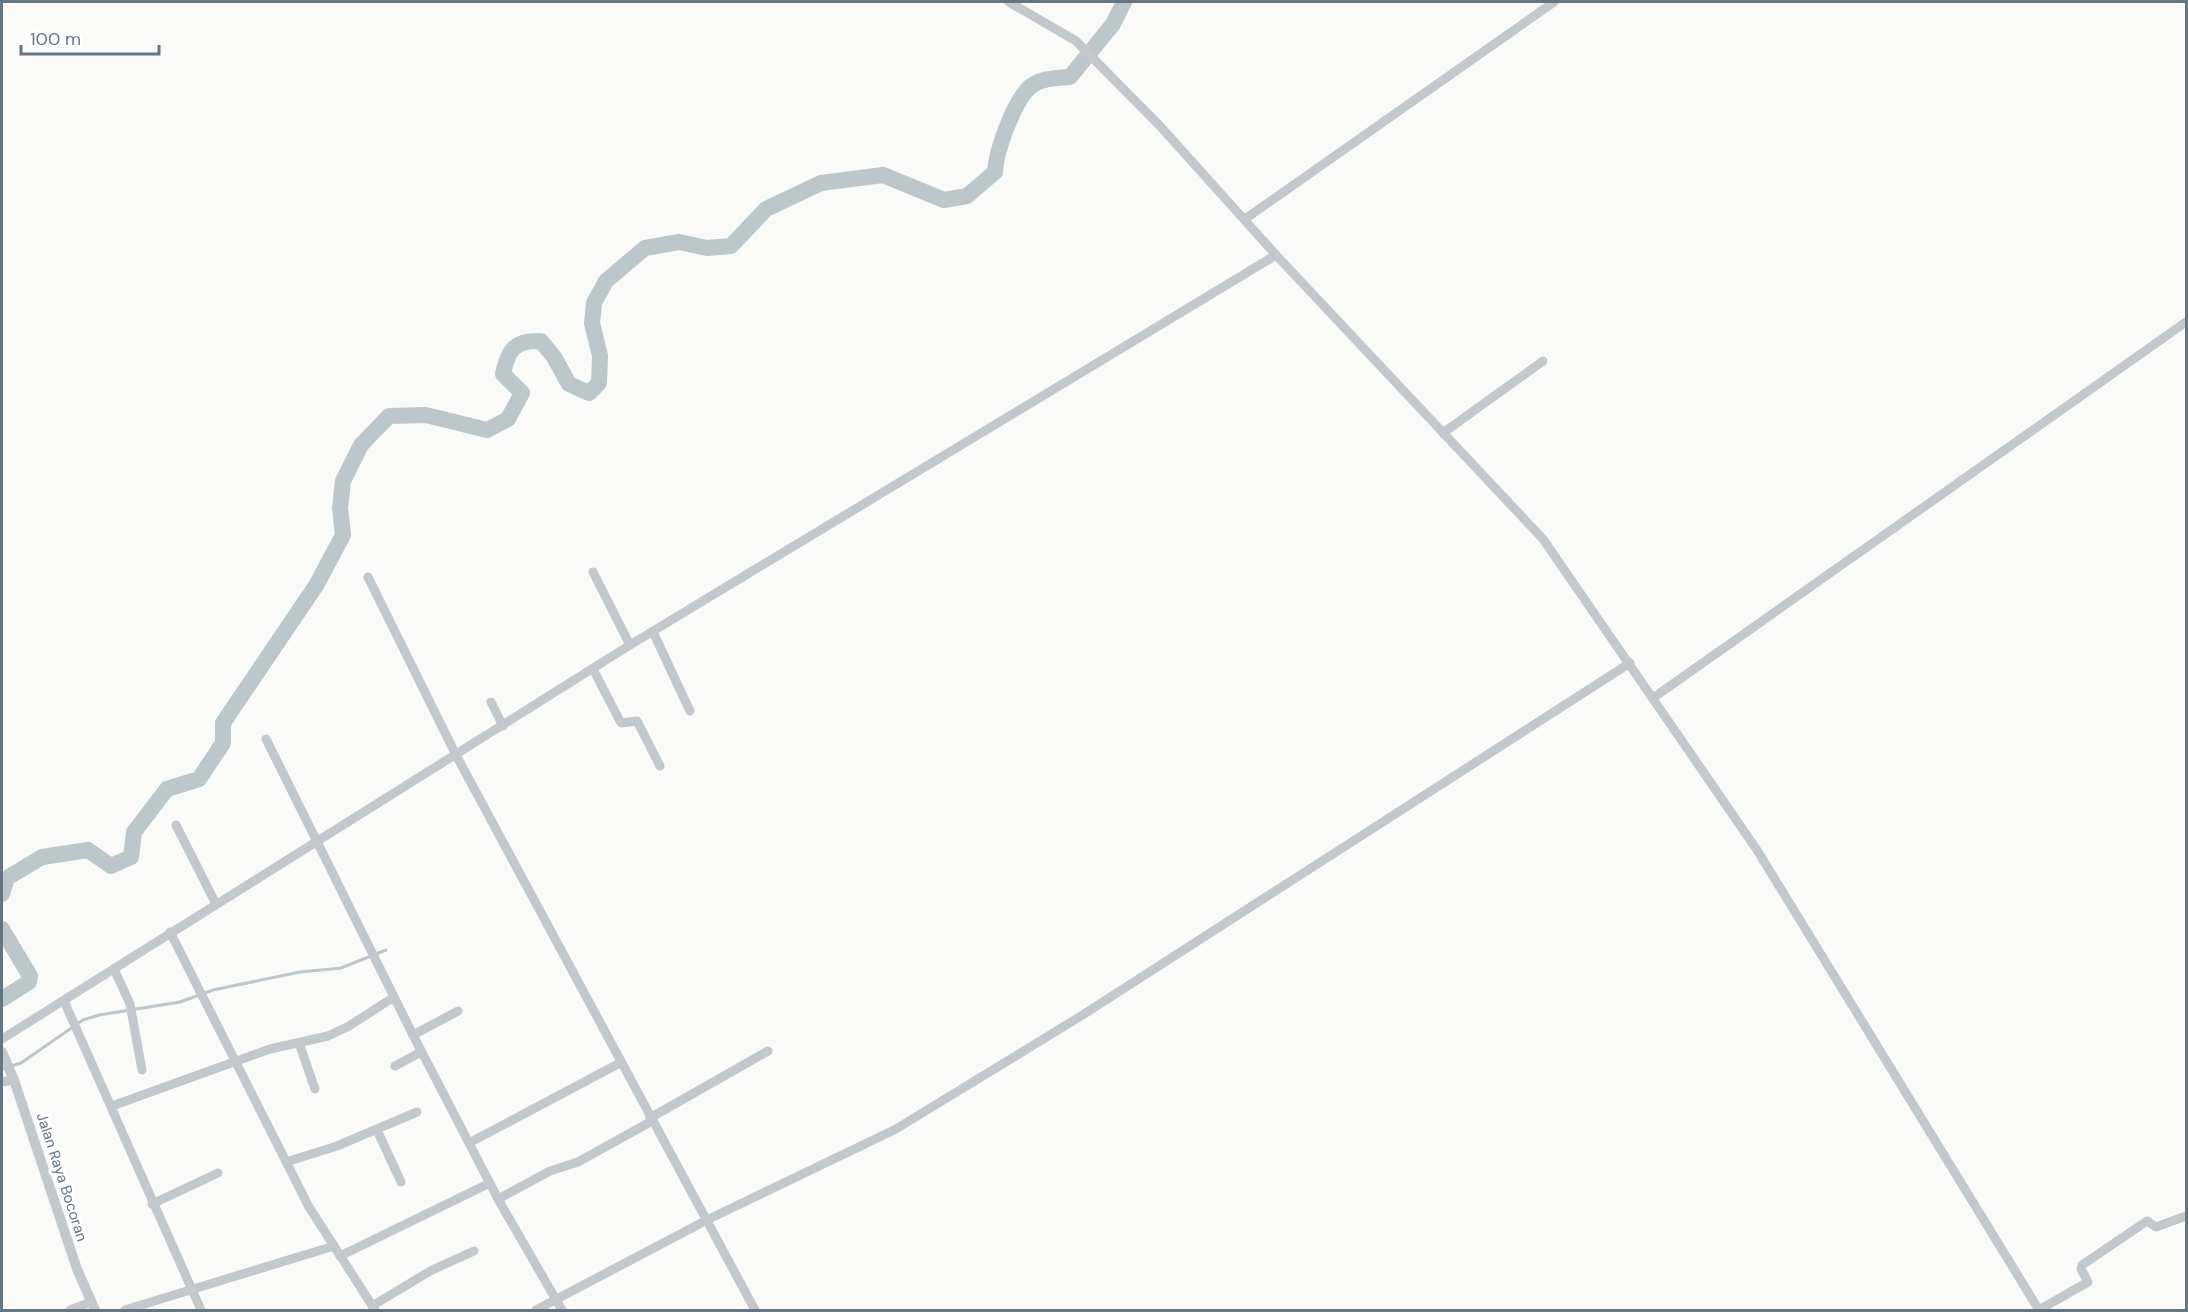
<svg xmlns="http://www.w3.org/2000/svg" width="2188" height="1312" viewBox="0 0 2188 1312" font-family="'DM Sans',sans-serif">
<rect width="100%" height="100%" fill="#fafaf8"/>
<g fill="none" stroke-linecap="round" stroke-linejoin="round">
<polyline stroke="#bbc7cb" stroke-width="3" points="2,1069 21,1063 83,1020 99,1015 180,1002 213,990 300,972 341,968 386,950"/>
<g stroke="#bbc7cb" stroke-width="16">
<path d="M 2,894 L 7,878 L 42,857 L 88,850 L 111,866 L 131,857 L 134,832 L 167,789 L 199,779 L 223,743 L 223,723 L 317,584 L 343,535 L 340,508 L 343,481 L 361,445 L 389,416 L 426,415 L 487,430 L 508,419 L 522,393 L 503,374 C 508,350 514,340 541,341 L 554,357 L 569,384 L 589,393 L 599,383 L 600,356 L 592,323 L 594,303 L 606,281 L 645,248 L 679,242 L 707,248 L 731,246 L 766,209 L 821,183 L 883,175 L 944,200 L 967,196 L 995,172 C 996,151 1013,105 1027,90 C 1037,78 1056,78 1070,77 L 1113,24 L 1124,2"/>
<polyline points="2,929 30,976 29,982 2,999"/>
</g>
<g stroke="#c3c8cc" stroke-width="9">
<polyline points="1009,2 1076,41 1160,126 1276,255"/>
<polyline points="1245,219 1554,2"/>
<polyline points="1443,433 1543,361"/>
<polyline points="593,572 630,645"/>
<polyline points="368,577 456,755 755,1310"/>
<polyline points="653,632 690,711"/>
<polyline points="593,669 621,723 637,721 660,766"/>
<polyline points="1653,698 2186,322"/>
<polyline points="491,702 503,726"/>
<polyline points="266,739 413,1035 499,1201 562,1310"/>
<polyline points="176,825 216,904"/>
<polyline points="170,932 309,1207 375,1310"/>
<polyline points="114,969 130,1004 142,1070"/>
<polyline points="64,1001 201,1310"/>
<polyline points="413,1035 458,1011"/>
<polyline points="2,1039 630,645 1276,255 1543,539 1757,850 2039,1310"/>
<polyline points="299,1043 315,1089"/>
<polyline points="395,1066 421,1052"/>
<polyline points="2,1082 14,1080"/>
<polyline points="112,1106 270,1049 328,1036 349,1026 394,997"/>
<polyline points="650,1118 768,1051"/>
<polyline points="377,1130 401,1182"/>
<polyline points="469,1143 620,1063"/>
<polyline points="286,1162 337,1146 417,1112"/>
<polyline points="498,1199 550,1171 578,1162 652,1121"/>
<polyline points="152,1204 218,1173"/>
<polyline points="340,1256 490,1183"/>
<polyline points="372,1306 432,1270 474,1251"/>
<polyline points="70,1310 91,1302"/>
<polyline points="125,1310 334,1246"/>
<polyline points="536,1310 705,1221 896,1129 1081,1016 1630,663"/>
<polyline points="2039,1310 2088,1282 2081,1269 2082,1265 2147,1221 2156,1227 2186,1216"/>
</g>
<polyline stroke="#c3c8cc" stroke-width="10" points="2,1052 14,1080 77,1269 95,1310"/>
</g>
<g text-anchor="middle" dominant-baseline="central" stroke-width="6" stroke-linejoin="round" paint-order="stroke">
<g font-size="15" fill="#657683" stroke="#fff">
<text transform="translate(62 1177) rotate(72)">Jalan Raya Bocoran</text>
</g>
</g>
<rect width="2188" height="1312" fill="none" stroke="#657683" stroke-width="6"/>
<path d="M21 45v9h138v-9" fill="none" stroke="#657683" stroke-width="3"/>
<text x="30" y="45" font-size="18" fill="#657683" stroke="#ffffff" stroke-width="4.5" paint-order="stroke">100 m</text>
</svg>
